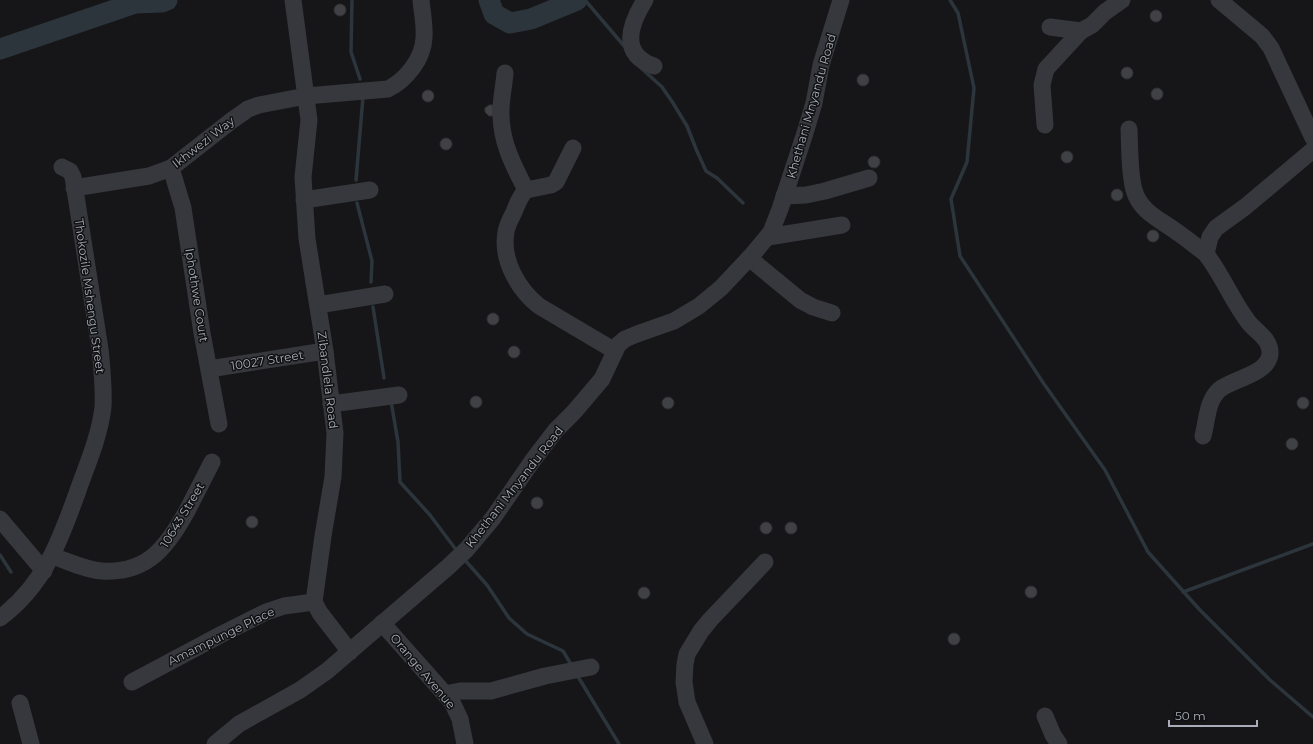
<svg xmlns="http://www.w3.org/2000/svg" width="1313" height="744" viewBox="0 0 1313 744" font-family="Montserrat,sans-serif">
<rect width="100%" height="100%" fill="#161618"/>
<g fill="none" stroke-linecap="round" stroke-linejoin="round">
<g stroke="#2c353c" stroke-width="3.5">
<polyline points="352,0 351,52 360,79"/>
<polyline points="585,0 625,47"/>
<polyline points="950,0 958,13 974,88 967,162 951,199 960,256 1044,384 1105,470 1148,552 1199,609 1270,680 1313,717"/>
<polyline points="641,68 662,87 673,103 687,126 696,149 706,171 717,178 743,203"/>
<polyline points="356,180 363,97"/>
<polyline points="357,203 372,261 371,282"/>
<polyline points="373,307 384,378"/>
<polyline points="391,401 398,442 400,482 430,515 457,551"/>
<polyline points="0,555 11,572"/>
<polyline points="464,559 487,585 509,618 527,634 563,651 572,666"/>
<polyline points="1183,592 1313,544"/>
<polyline points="577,675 619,744"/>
</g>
<g stroke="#2c353c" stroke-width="21">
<polyline points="489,0 494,14 510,23 531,19 577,0"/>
<polyline points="0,49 135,3 162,2 167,0"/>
</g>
</g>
<g fill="#404145" stroke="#303034">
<circle cx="340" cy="10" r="6"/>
<circle cx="1156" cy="16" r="6"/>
<circle cx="1127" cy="73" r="6"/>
<circle cx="863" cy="80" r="6"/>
<circle cx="1157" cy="94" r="6"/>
<circle cx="428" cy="96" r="6"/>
<polygon points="489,105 493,105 493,116 489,116 485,112 485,108"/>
<circle cx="446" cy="144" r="6"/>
<circle cx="1067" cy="157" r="6"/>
<circle cx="874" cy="162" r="6"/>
<circle cx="1117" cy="195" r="6"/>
<circle cx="1153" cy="236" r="6"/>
<circle cx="493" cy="319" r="6"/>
<circle cx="514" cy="352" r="6"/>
<circle cx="476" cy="402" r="6"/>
<circle cx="1303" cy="403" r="6"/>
<circle cx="668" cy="403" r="6"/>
<circle cx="1292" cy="444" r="6"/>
<circle cx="537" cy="503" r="6"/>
<circle cx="252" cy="522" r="6"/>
<circle cx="766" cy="528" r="6"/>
<circle cx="791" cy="528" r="6"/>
<circle cx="1031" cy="592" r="6"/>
<circle cx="644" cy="593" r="6"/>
<circle cx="954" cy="639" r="6"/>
</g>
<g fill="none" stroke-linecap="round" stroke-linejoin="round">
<g stroke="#37383d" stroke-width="17">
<polyline points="293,0 309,120 303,177 307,239 325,351 335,433 333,477 323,536 314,602 320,613 350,652"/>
<path d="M 645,0 C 630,24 619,54 654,66"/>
<polyline points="1219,0 1262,36 1271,48 1313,138"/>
<polyline points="1050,27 1081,31 1092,25 1105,12 1122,0"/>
<path d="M 505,73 C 504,86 501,98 501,111 C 500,140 513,165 526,190"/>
<polyline points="1045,125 1042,85 1046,69 1081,31"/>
<path d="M 1129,129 C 1130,149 1129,171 1134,190 C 1140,212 1161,220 1177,232 C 1187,239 1197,247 1206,254"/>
<path d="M 573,148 L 556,182 L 551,185 L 526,190 C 520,196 517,204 514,212 C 511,218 507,225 506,232 C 501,260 518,289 539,306 L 615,351"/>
<polyline points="171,168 183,208 202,333 219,424"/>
<path d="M 74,188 L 149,176 L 171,168 L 231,121 L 248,109 L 259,105 L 306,96 L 388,89 C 406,80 423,59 424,38 C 425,25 422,12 421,0"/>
<polyline points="784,196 806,195 825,191 869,178"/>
<polyline points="304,200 370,190"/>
<polyline points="768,237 842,225"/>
<polyline points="749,258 800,300 813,307 832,313"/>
<polyline points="318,305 385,294"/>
<polyline points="209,369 325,351"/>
<polyline points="331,404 399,395"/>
<path d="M 1203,436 C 1207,421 1207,401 1219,390 C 1231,379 1268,375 1270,354 C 1271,340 1258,333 1250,324 C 1233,303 1223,276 1206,254 L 1210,237 L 1216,228 L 1245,207 L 1313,150"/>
<polyline points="0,519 44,571"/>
<path d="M 52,556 C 68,561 86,570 102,571 C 149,574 168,545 188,509 C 196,493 204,478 212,462"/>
<path d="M 0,618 C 47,583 62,535 81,482 C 90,458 100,433 103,407 C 104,388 102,368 100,349 L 73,177 L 70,171 L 62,167"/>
<polyline points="382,623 452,702 460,719 465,744"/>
<polyline points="132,682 222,634 266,612 284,606 314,602"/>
<polyline points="445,694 460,691 491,691 545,676 591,667"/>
<polyline points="20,703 31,744"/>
<polyline points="1045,716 1053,735 1059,744"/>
<polyline points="215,744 239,724 300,690 327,671 448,567 467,549 493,518 533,460 556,430 574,412 602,379 618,345 625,339 637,334 674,321 699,306 721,288 753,254 771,232 780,209 805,133 814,103 821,65 841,0"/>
<polyline points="705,744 687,702 684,682 685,664 687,654 701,631 710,620 765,562"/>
</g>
</g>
<g text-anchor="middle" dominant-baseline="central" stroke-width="3" stroke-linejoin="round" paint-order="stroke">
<g font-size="12" fill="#a8adb8" stroke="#111113">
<text transform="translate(811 106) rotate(-74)">Khethani Mnyandu Road</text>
<text transform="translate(203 142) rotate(-38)">Ikhwezi Way</text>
<text transform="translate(197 295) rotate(81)">Iphothwe Court</text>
<text transform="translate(90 296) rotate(82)">Thokozile Mshengu Street</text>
<text transform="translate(267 360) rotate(-9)">10027 Street</text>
<text transform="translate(328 380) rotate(83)">Zibandlela Road</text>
<text transform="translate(514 487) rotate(-52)">Khethani Mnyandu Road</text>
<text transform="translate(182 515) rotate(-59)">10643 Street</text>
<text transform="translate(221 636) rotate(-26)">Amampunge Place</text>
<text transform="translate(423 671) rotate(50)">Orange Avenue</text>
</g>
</g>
<path d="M1169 720v6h88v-6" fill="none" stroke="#a8adb8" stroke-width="2"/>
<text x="1175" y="720" font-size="12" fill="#a8adb8" stroke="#111113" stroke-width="3" paint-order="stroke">50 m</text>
</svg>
